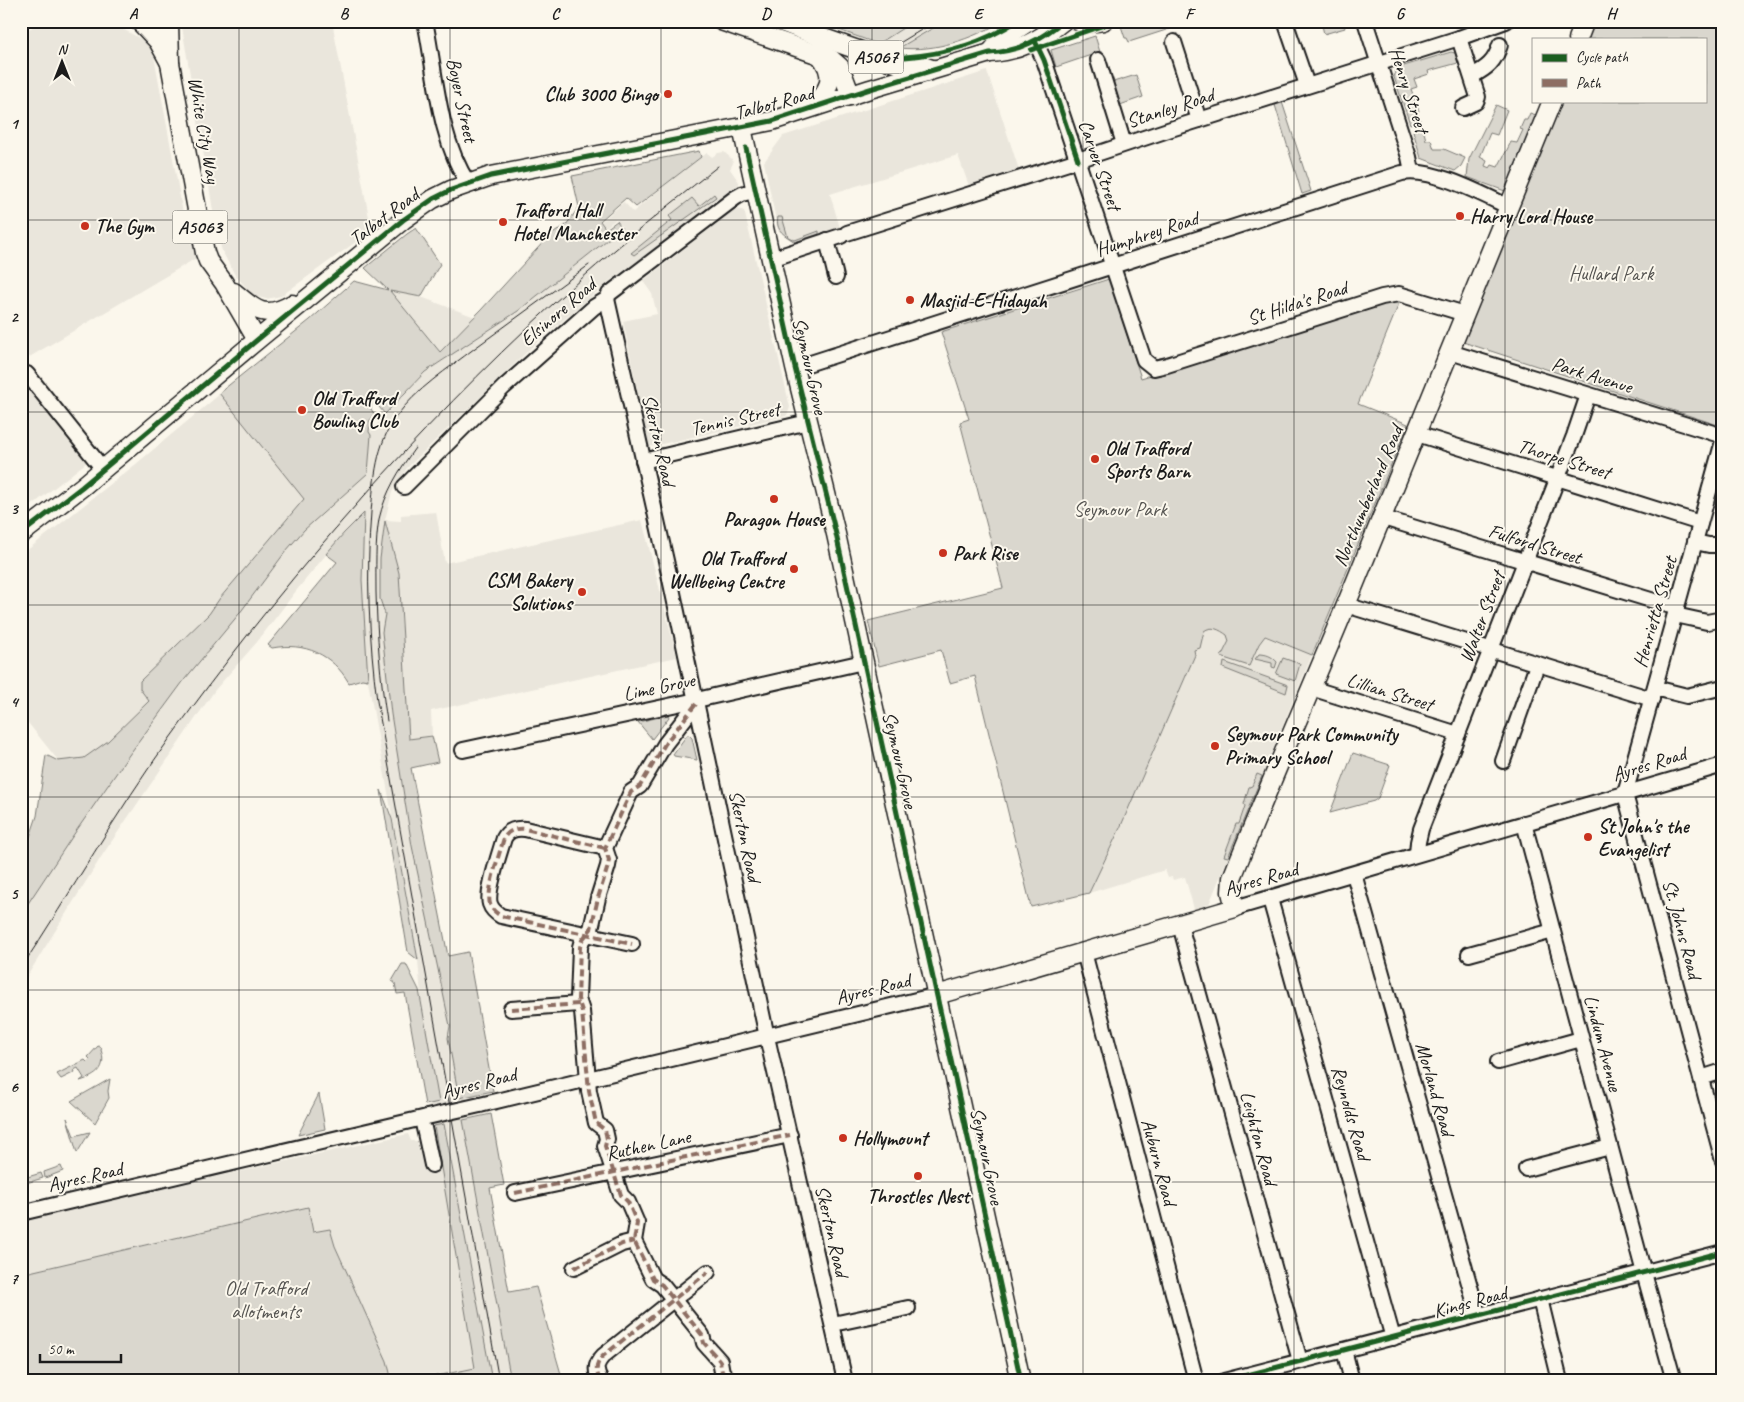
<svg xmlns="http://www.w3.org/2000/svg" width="1744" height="1402" viewBox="0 0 1744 1402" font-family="Caveat,sans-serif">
<rect width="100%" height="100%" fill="#fbf7ec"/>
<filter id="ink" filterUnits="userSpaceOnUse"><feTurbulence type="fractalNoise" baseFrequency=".02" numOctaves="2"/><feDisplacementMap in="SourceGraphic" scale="10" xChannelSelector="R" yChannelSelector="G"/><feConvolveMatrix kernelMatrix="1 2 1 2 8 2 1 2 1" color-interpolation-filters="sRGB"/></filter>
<g filter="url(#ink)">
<g fill="#eae6dc">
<polygon points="44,21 108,21 152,45 187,235 198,257 21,362 21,33"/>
<polygon points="181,21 332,21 371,228 363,234 364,236 281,296 266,299 254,296 235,275 222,251 216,228"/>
<polygon points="914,21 945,21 899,48 878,44"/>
<polygon points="987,71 1019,170 969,186 958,155 830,194 840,228 795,242 778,230 764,162 783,136"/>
<polygon points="724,152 732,159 733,163 730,169 739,182 739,184 664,242 612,279 534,345 407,468 392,492 385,520 401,521 401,515 436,512 445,563 642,520 677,657 431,711 432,735 409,740 408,756 467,1096 463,1120 511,1381 294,1381 385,1358 335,1246 330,1229 313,1232 307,1207 21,1274 21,1220 408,1134 411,1141 417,1141 423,1166 441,1163 430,1104 418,960 368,681 362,679 344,533 296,591 257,642 215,690 103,854 21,986 21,887 85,794 21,714 21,555 136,464 220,394 305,499 368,434 425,372 518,311 623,227 616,219 606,227 601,222 624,202 633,212 682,171 707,153 712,157 718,153"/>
<polygon points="738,209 744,211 745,214 790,407 788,413 786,416 649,447 623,321 657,314 652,294 643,281 733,211"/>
<polygon points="389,290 421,297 475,317 440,352"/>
<polygon points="21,377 87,462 21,514"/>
<polygon points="1208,615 1312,655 1209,904 1194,909 1185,877 1173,880 1172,877 1168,878 1165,870 1089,893 1120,828 1195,655 1190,621"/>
</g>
<g fill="#dad7ce" stroke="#7b7a75">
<polygon points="814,21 914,21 878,44"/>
<path d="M 945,21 L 1004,21 C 970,39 937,52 899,48 Z"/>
<polygon points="1137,21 1194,21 1129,42 1127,38 1125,38 1121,26"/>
<polygon points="1321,21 1343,21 1345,28 1324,34"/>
<polygon points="1595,21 1723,21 1723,420 1721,426 1463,342 1562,101 1705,101 1705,39 1588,39"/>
<polygon points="1095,36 1100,52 1056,67 1051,50"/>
<polygon points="1451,52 1455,53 1458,63 1428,71 1429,74 1414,79 1417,87 1411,89 1419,111 1417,112 1420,120 1410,124 1394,77 1397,68"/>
<polygon points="1136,75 1143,97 1117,106 1110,83"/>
<polygon points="1282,102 1311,191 1302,194 1275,105"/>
<polygon points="1496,105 1507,110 1497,135 1490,133 1480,157 1487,161 1485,166 1490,168 1492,165 1498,167 1511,142 1517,143 1523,130 1520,129 1524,120 1527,120 1530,113 1536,115 1505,191 1467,177 1469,159"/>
<polygon points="1423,128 1426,140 1431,140 1434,149 1444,149 1465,158 1461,166 1455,171 1421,158 1413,131"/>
<polygon points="699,151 701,157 636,207 626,198 600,221 606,229 617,221 622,228 518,311 425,372 385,414 372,399 371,409 375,415 370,420 369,432 371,435 368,473 304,530 286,551 239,614 185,679 129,755 72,837 21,914 21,863 37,816 46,755 58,761 84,758 108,741 149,701 140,689 140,681 209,614 220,598 304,499 219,393 310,320 354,281 388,290 365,268 407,234 416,228 440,264 421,297 390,291 440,352 481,310 548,237 566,225 579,207 572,176"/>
<polygon points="714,194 716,197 634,255 631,253 672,220 669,216 692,198 699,206"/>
<path d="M 778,217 L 782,217 L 788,237 L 795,240 L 819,231 L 819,234 L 795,242 C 785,235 775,231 778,217 Z"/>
<path d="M 1109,279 L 1141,378 L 1390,302 L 1398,302 L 1398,306 L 1358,404 L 1408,424 L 1312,655 L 1265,636 L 1259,644 L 1249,666 L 1221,657 L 1229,641 L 1227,635 C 1220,630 1212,625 1204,631 L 1200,648 L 1194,650 L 1195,655 L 1120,828 L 1089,893 L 1031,907 L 975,676 L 950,683 L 941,650 L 879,666 L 868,621 L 1003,588 L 960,422 L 969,419 L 941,332 Z"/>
<path d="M 364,513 L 362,580 L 368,680 L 362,679 L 349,683 C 332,654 305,642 272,648 L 268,645 L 337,562 L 326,554 L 344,533 Z"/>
<polygon points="385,521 399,573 409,739 432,736 438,762 411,768 448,956 468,952 493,1091 459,1098 448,1038 450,1026 412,846 391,714 382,632 385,614 380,599 380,559"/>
<path d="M 1259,654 C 1266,654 1272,656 1277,662 L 1275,668 L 1272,667 L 1272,663 L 1255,659 Z"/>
<polygon points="1283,658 1300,664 1295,681 1276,674"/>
<polygon points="1224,662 1288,685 1286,693 1223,668"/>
<polygon points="668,715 669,717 652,739 638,722"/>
<polygon points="687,735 689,735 692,738 697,760 674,756 673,754"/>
<polygon points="1353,753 1390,765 1378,798 1374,801 1330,813"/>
<polygon points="1257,774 1262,776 1228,857 1224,856 1236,824 1239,824 1245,806 1244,804 1249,787 1252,786"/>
<polygon points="381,790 392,819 418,960 408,952"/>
<polygon points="402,964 406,964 419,990 439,1102 425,1105 405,993 397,994 395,983 392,981"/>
<path d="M 98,1046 L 102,1048 L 101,1050 C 107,1068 97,1076 80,1081 L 84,1078 L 78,1068 L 74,1070 L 75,1072 L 61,1079 L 57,1074 L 85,1060 L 87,1062 L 90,1059 L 88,1057 Z"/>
<polygon points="110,1079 108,1091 109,1098 95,1123 71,1101"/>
<polygon points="319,1094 325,1129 298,1135"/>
<polygon points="491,1114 504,1185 490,1188 509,1292 536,1287 563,1381 511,1381 463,1120"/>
<polygon points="67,1118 74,1136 90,1132 77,1153"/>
<polygon points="444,1124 492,1381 412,1381 475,1368 434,1126"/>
<polygon points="61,1166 63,1171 45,1178 44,1172"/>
<polygon points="41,1173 43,1178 23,1184 21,1179"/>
<polygon points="308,1207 313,1232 330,1229 335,1246 387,1361 392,1381 305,1381 304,1378 294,1381 21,1381 21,1274"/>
</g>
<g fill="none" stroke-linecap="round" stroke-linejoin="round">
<g stroke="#1c1c1c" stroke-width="18">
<g id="minor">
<polyline points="21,21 22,21"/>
<path d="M 425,21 C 436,74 438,137 468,183"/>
<polyline points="1285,21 1307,85"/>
<polyline points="1365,21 1409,157 1412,171"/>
<polyline points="1459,38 1478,97 1476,102 1463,108"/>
<polyline points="1035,41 1044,60 1144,360 1154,368 1167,365 1382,297 1399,294 1465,314"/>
<polyline points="1174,42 1199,120"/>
<polyline points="1098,60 1124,144"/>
<path d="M 1472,76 C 1487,68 1495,62 1500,45"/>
<polyline points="847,233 1078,160 1174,128 1459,38 1506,21"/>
<polyline points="827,240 836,277"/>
<polyline points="771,259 841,236"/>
<polyline points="607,299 669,574 767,1037 845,1381"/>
<polyline points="1450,352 1723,436"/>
<path d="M 795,368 L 1402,173 C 1431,167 1482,194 1509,207"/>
<polyline points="27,374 103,469"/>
<polyline points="1417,434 1700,523"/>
<polyline points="1723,441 1625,794 1723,1161"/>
<polyline points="643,461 808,422"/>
<polyline points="404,487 504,387 594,307 607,299 609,294 735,198 742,194 756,190"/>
<polyline points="1380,517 1677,608"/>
<polyline points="1695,542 1709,545 1723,545"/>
<polyline points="1346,605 1652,699"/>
<polyline points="1675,615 1707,622 1723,619"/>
<polyline points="1311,688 1458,734"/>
<polyline points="1655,688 1687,696 1723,687"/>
<polyline points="696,704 665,744 640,786 631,792 605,848 609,860 608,866 598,898 591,929 582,940 580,947 578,999 582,1011 589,1091 596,1123 605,1130 607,1139 605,1146 621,1195 628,1202 637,1223 634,1241 653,1279 662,1285 702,1335 704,1343 720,1361 722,1372 731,1381"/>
<polyline points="463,750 701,699 863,662"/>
<polyline points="1503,761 1537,665"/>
<polyline points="1524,823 1644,1273 1674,1381"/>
<path d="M 605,848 L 525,829 C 517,828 508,830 504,838 C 500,852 486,892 490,904 C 492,910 496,913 501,916 L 632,944"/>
<polyline points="1417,854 1418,842 1421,829 1574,436 1588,395"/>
<polyline points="1354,874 1478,1315"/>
<polyline points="1270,899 1393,1338"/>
<polyline points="1235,908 1723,765"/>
<polyline points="1180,925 1300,1361"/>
<polyline points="1084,952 1196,1381"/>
<polyline points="1469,954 1553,931"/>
<polyline points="511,1009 579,1004"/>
<polyline points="1498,1062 1581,1039"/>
<polyline points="1701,1078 1723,1071"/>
<polyline points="480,1105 937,995"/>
<polyline points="422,1119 432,1165"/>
<polyline points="1526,1169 1610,1147"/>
<polyline points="515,1193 790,1135"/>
<polyline points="21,1213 427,1117"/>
<polyline points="574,1268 622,1244 634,1241"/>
<polyline points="1540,1299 1560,1381"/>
<polyline points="833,1324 908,1308"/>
<polyline points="1344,1350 1352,1381"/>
<path d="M 601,1381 C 595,1372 595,1364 603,1356 L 708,1272"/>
<polyline points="1224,1381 1723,1252"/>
</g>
</g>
<g stroke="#1c1c1c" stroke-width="21">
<g id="major">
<polyline points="139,21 158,41 170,63"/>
<polyline points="169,21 170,63 205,253 208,261 224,283 257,340"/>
<polyline points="721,21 831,59 840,67 851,96"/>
<polyline points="779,21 818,36 827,42"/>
<polyline points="1078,21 1088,23 1103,21"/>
<polyline points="818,36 895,63 920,65 932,69"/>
<polyline points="1578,39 1585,21"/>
<polyline points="990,53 1002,39 1030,21"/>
<path d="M 808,107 C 831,92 837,76 819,54"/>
<polyline points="742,128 795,368 836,534 1021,1381"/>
<path d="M 234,292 C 255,310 264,320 292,304"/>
<path d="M 21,534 L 82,487 L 257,340 L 403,220 L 433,199 L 451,190 L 491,176 L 772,121 L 870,89 L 990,53 C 1020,51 1040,40 1063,21"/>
<path d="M 937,995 L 1235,908 L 1231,892 L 1232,878 C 1268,787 1308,697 1346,605 C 1414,437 1484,269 1552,101"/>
</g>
</g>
<use href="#minor" stroke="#fbf7ec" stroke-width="14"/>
<use href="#major" stroke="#fbf7ec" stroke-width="18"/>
<g stroke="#1c1c1c" stroke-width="1">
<polyline points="893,47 936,21"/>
<path d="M 387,721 C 380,678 377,635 376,592 C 376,568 375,543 379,519 C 385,493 399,470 415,448"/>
<path d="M 21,968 C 72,892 116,812 170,738 C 276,591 394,454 526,329 C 587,271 653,218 718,166"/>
<path d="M 499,1381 L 377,701 C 369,638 366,575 371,512 C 374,479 376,445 396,417 C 416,389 448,369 475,348 C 513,320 551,293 589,265"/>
</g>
<g stroke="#1c1c1c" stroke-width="18" stroke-linecap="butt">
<polyline id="minor-bridge" points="427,1117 480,1105"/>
</g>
<use href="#minor-bridge" stroke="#fbf7ec" stroke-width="14"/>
<g stroke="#8d6e63" stroke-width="4" stroke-dasharray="8 4" stroke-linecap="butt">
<polyline points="696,704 665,744 640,786 631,792 605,848 609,860 608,866 598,898 591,929 582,940 580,947 578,999 582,1011 589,1091 596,1123 605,1130 607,1139 605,1146 621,1195 628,1202 637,1223 634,1241 653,1279 662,1285 702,1335 704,1343 720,1361 722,1372 731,1381"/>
<path d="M 605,848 L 525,829 C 517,828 508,830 504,838 C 500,852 486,892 490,904 C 492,910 496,913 501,916 L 632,944"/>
<polyline points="511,1009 579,1004"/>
<polyline points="515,1193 790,1135"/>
<polyline points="574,1268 622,1244 634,1241"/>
<path d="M 601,1381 C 595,1372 595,1364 603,1356 L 708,1272"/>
</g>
<g stroke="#fbf7ec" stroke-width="8">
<g id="cycleway">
<polyline points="1035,41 1044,60 1078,160"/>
<polyline points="1031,50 1116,21"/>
<path d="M 905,57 C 946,54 982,44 1017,21"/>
<polyline points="746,148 795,368 836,534 1021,1381"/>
<path d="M 21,534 L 82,487 L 257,340 L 403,220 L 433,199 L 451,190 L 491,176 L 772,121 L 870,89 L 990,53 C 1020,51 1040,40 1063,21"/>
<polyline points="1224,1381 1723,1252"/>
</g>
</g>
<use href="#cycleway" stroke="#1b5e20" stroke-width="5"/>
</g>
</g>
<path fill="none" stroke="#1c1c1c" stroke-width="1" stroke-opacity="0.55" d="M 239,21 L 239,1381M 450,21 L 450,1381M 661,21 L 661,1381M 872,21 L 872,1381M 1083,21 L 1083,1381M 1294,21 L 1294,1381M 1505,21 L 1505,1381M 21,220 L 1723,220M 21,412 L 1723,412M 21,605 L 1723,605M 21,797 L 1723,797M 21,990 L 1723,990M 21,1182 L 1723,1182"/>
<g fill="#c8321e" stroke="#fbf7ec" stroke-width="2">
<circle cx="668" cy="94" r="5"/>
<circle cx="1460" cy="216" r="5"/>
<circle cx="503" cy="222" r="5"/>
<circle cx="85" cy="226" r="5"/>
<circle cx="910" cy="300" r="5"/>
<circle cx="302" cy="410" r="5"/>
<circle cx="1095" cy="459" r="5"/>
<circle cx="774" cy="499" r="5"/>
<circle cx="943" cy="553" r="5"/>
<circle cx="794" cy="569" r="5"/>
<circle cx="582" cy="592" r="5"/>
<circle cx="1215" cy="746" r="5"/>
<circle cx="1588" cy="837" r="5"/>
<circle cx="843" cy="1138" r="5"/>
<circle cx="918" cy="1176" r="5"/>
</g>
<g text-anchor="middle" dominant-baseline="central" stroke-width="4" stroke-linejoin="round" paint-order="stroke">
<g fill="#fbf7ec" stroke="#5f5e5a" stroke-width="1">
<rect x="848.5" y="40.5" width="55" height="33" rx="4"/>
<rect x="172.5" y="210.5" width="55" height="33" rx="4"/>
</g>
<g font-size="19" font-weight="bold" fill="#1c1c1c">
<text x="876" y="57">A5067</text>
<text x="200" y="227">A5063</text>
</g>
<g font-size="20" fill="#1c1c1c" stroke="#fbf7ec">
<text transform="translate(1409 90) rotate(72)">Henry Street</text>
<text transform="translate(462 100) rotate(78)">Boyer Street</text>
<text transform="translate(774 103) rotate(-15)">Talbot Road</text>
<text transform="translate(1170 108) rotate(-18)">Stanley Road</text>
<text transform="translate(204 130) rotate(80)">White City Way</text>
<text transform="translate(1100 165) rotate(71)">Carver Street</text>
<text transform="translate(384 217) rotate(-37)">Talbot Road</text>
<text transform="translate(1147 234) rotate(-18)">Humphrey Road</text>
<text transform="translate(1297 303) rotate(-18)">St Hilda's Road</text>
<text transform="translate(558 312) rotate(-41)">Elsinore Road</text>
<text transform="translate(810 366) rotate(77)">Seymour Grove</text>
<text transform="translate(1592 375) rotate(17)">Park Avenue</text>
<text transform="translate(735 419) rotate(-13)">Tennis Street</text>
<text transform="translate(659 440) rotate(77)">Skerton Road</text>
<text transform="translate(1564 459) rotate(17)">Thorpe Street</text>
<text transform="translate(1368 496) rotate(-67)">Northumberland Road</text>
<text transform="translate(1535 544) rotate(17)">Fulford Street</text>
<text transform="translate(1655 612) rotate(-74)">Henrietta Street</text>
<text transform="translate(1482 617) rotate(-69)">Walter Street</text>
<text transform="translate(659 687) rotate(-12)">Lime Grove</text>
<text transform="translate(1390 692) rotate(17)">Lillian Street</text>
<text transform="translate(900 760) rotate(77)">Seymour Grove</text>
<text transform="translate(1649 764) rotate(-17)">Ayres Road</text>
<text transform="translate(745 836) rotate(78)">Skerton Road</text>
<text transform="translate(1261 879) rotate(-16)">Ayres Road</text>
<text transform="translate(1682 929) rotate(75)">St. Johns Road</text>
<text transform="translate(873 989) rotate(-14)">Ayres Road</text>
<text transform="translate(1603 1043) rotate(75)">Lindum Avenue</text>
<text transform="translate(479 1083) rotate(-14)">Ayres Road</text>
<text transform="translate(1435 1089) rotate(74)">Morland Road</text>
<text transform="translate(1351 1113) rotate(74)">Reynolds Road</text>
<text transform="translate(1259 1138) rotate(75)">Leighton Road</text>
<text transform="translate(648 1145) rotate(-12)">Ruthen Lane</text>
<text transform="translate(987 1156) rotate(78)">Seymour Grove</text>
<text transform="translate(1159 1162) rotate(75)">Auburn Road</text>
<text transform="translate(85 1177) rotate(-13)">Ayres Road</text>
<text transform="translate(832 1231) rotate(77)">Skerton Road</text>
<text transform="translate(1470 1302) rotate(-15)">Kings Road</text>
</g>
<g font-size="20" font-weight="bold" fill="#1c1c1c" stroke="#fbf7ec" text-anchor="start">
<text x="658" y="94" text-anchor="end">Club 3000 Bingo</text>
<text x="513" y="210">Trafford Hall<tspan x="513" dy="23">Hotel Manchester</tspan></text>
<text x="1470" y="216">Harry Lord House</text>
<text x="95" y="226">The Gym</text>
<text x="920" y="300">Masjid-E-Hidayah</text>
<text x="312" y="398">Old Trafford<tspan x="312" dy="23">Bowling Club</tspan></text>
<text x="1105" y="448">Old Trafford<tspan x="1105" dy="23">Sports Barn</tspan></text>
<text x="774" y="519" text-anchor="middle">Paragon House</text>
<text x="953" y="553">Park Rise</text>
<text x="784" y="558" text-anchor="end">Old Trafford<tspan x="784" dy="23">Wellbeing Centre</tspan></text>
<text x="572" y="580" text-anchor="end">CSM Bakery<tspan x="572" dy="23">Solutions</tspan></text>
<text x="1225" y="734">Seymour Park Community<tspan x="1225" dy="23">Primary School</tspan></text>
<text x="1598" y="826">St John's the<tspan x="1598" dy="23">Evangelist</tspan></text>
<text x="853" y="1138">Hollymount</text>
<text x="918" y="1196" text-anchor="middle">Throstles Nest</text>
</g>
<g font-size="20" fill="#555451" stroke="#fbf7ec">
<text x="1611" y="273">Hullard Park</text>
<text x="1120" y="509">Seymour Park</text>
<text x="266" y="1288">Old Trafford<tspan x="266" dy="23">allotments</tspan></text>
</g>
</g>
<rect width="1744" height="1402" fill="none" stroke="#fbf7ec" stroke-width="55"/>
<rect x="1532" y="38" width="175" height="65" fill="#fbf7ec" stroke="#a29f99"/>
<rect x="1542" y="54" width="25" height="8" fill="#1b5e20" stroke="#a29f99"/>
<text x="1576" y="62" font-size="15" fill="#1c1c1c">Cycle path</text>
<rect x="1542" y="79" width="25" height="8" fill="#8d6e63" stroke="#a29f99"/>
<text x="1576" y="88" font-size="15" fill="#1c1c1c">Path</text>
<g transform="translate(62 62)" stroke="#fbf7ec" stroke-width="4" paint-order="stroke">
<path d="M0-4L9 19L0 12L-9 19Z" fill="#1c1c1c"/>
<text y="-8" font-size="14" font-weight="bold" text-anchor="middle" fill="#1c1c1c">N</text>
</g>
<path d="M40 1354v8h81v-8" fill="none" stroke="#1c1c1c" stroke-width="2.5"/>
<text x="48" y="1354" font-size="15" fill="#1c1c1c" stroke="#fbf7ec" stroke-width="4" paint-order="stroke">50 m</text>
<rect x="28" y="28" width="1688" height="1346" fill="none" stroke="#1c1c1c" stroke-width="2"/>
<g font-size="16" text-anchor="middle" font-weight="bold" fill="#1c1c1c">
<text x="133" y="19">A</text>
<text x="344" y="19">B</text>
<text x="555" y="19">C</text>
<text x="766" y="19">D</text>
<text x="978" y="19">E</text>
<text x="1189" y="19">F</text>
<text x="1400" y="19">G</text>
<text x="1611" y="19">H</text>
<text x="14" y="129">1</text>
<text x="14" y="322">2</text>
<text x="14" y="514">3</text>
<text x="14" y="707">4</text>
<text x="14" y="899">5</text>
<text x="14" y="1092">6</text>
<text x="14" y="1284">7</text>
</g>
</svg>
